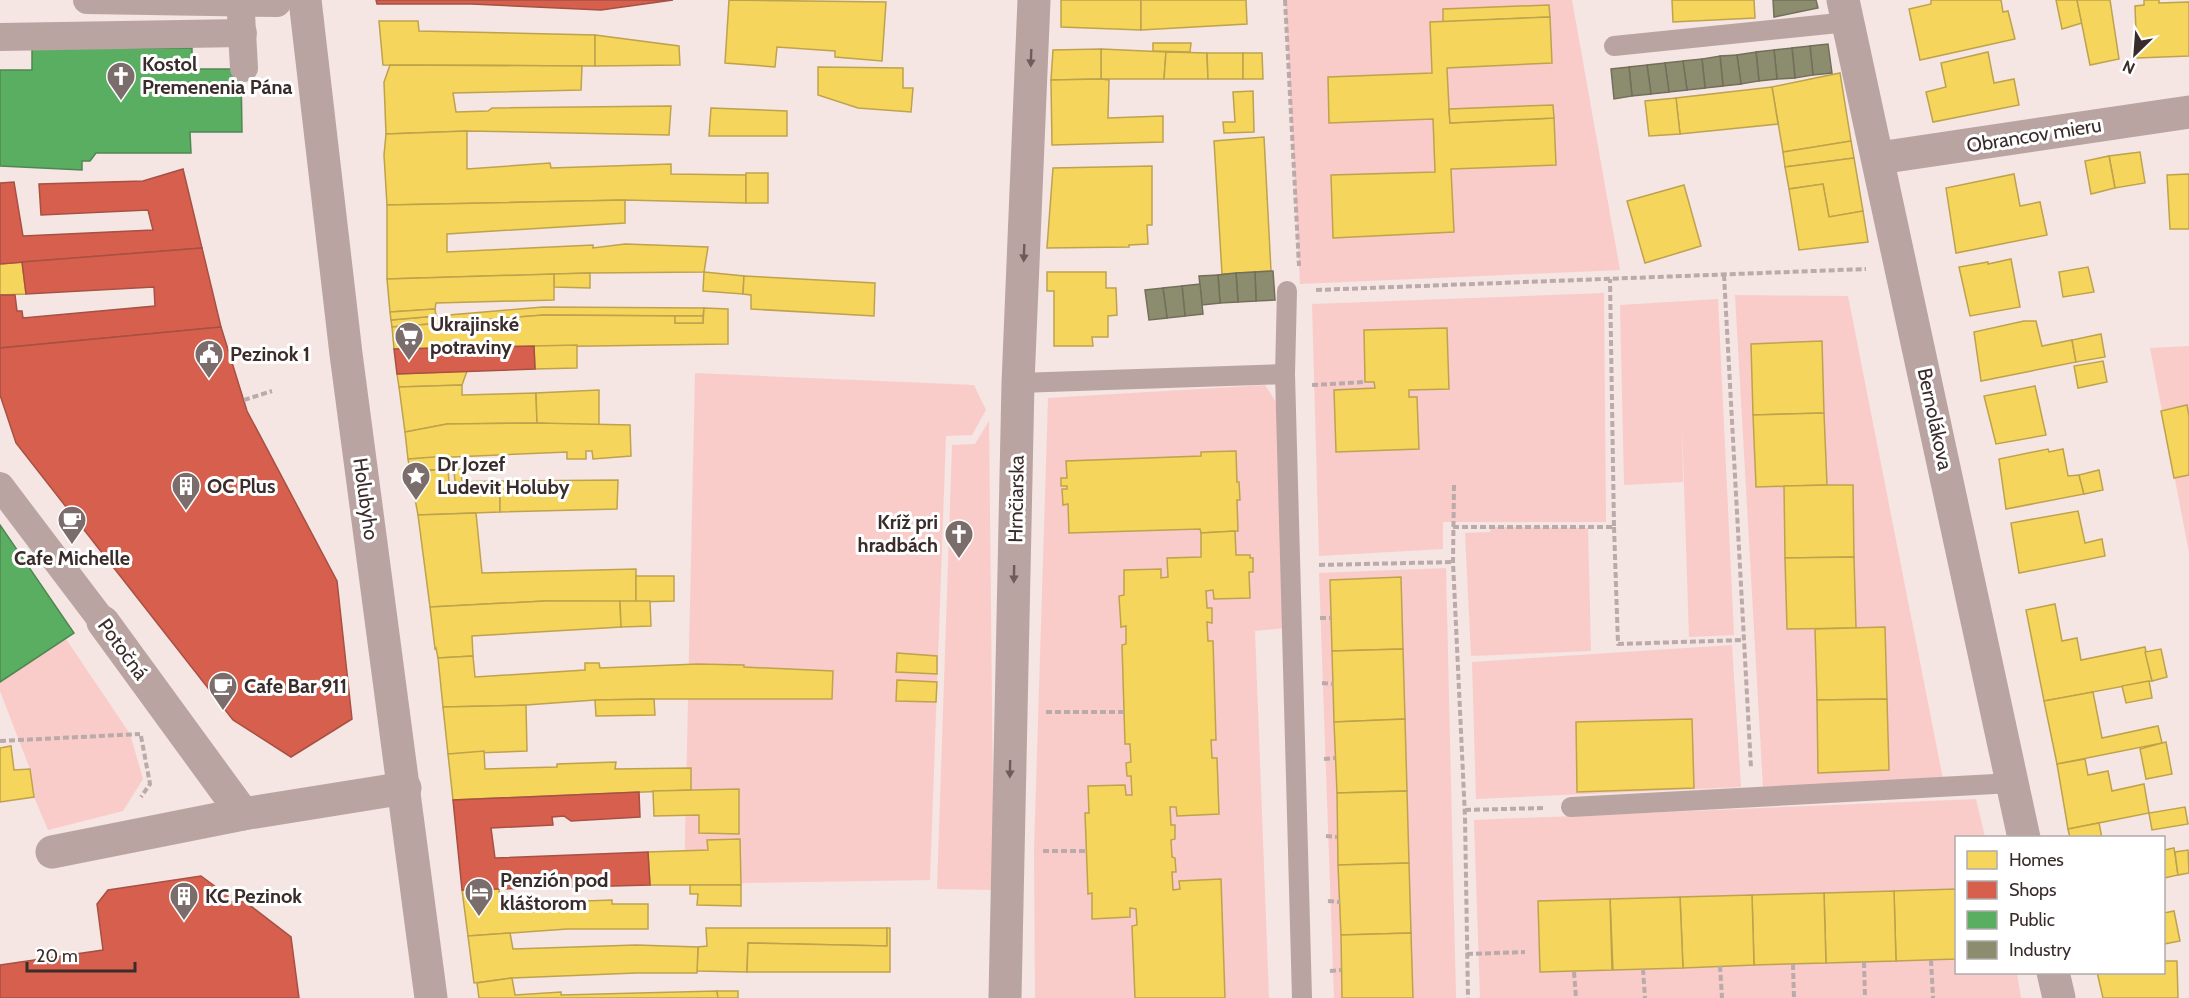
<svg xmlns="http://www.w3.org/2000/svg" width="2189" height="998" viewBox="0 0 2189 998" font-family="Cabin,sans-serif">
<rect width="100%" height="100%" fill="#f5e5e3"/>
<g fill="#f9ccc9">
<polygon points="1285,0 1572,0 1620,270 1300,284"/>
<polygon points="1604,293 1606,522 1443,522 1443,549 1319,556 1312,304"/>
<polygon points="1735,295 1848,296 1943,779 1763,787"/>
<polygon points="1718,299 1734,635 1689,637 1682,424 1683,482 1624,485 1620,305"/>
<polygon points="2189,346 2189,553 2150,348"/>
<polygon points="695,373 974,385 986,410 972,435 946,436 930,880 684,884"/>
<polygon points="1265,385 1280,408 1285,628 1255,631 1269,998 1035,998 1034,851 1048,398"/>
<polygon points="989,421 994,890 937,889 952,445 975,444"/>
<polygon points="1491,527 1588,528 1591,651 1471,656 1465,533 1490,532"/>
<polygon points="1446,568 1456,998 1334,998 1319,573"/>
<polygon points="66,639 130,734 143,779 123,811 48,830 34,797 30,769 0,691 0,682"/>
<polygon points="1732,645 1741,787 1476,799 1472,662"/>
<polygon points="1976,799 1985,837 1956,838 1956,972 2017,973 2021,998 1480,998 1474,820"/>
</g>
<g fill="#f6d55c" stroke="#bea24d" stroke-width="1.5">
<polygon points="729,0 886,2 882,61 835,57 835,51 777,47 775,67 725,63"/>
<polygon points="1061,0 1141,0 1141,30 1061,27"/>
<polygon points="1141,0 1246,0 1247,24 1141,30"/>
<polygon points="1672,0 1754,0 1755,18 1673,22"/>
<polygon points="1931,0 2001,0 2003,12 2008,11 2015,39 1920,60 1909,9 1931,4"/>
<polygon points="2056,0 2077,0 2082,23 2062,29"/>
<polygon points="2077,0 2110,0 2119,59 2090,65"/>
<polygon points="2144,0 2159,0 2159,3 2189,2 2189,56 2137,58 2135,6 2144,5"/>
<polygon points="1549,5 1550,17 1443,22 1443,9"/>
<polygon points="1550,17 1552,63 1447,68 1449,109 1450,123 1554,118 1556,165 1451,169 1454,232 1333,238 1331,175 1435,172 1433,119 1329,123 1328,77 1432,73 1430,22"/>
<polygon points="379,21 418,21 419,31 595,35 595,66 383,65"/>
<polygon points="595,35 679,46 680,65 595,66"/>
<polygon points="1153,43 1191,43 1190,52 1153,51"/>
<polygon points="1101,49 1166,52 1164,79 1101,79"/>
<polygon points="1101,49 1101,79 1051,80 1053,50"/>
<polygon points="1166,52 1207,53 1208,79 1164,79"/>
<polygon points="1988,52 1994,83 2014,79 2019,105 1933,122 1926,92 1946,87 1941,63"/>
<polygon points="1207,53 1243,53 1243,79 1208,79"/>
<polygon points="1243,53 1262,53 1263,79 1243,79"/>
<polygon points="390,65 582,66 581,90 453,93 456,112 488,111 492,108 671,106 669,135 467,131 386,134 384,82"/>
<polygon points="818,67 903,68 903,88 913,88 911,112 858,108 818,95"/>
<polygon points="1840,73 1851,141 1783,152 1772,87"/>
<polygon points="1101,79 1109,80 1108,118 1163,116 1163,142 1052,145 1051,80"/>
<polygon points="1772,87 1778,124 1680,134 1676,98"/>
<polygon points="1253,91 1254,132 1224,133 1223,122 1235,122 1233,92"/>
<polygon points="1676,98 1680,134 1649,136 1645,101"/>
<polygon points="1553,105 1554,118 1450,123 1449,109"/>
<polygon points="711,108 787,111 787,136 709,136"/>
<polygon points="467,131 467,169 550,163 551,168 671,164 671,174 746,175 746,203 625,200 387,205 384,155 386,134"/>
<polygon points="1264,137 1271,271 1222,274 1214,141"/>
<polygon points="1851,141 1854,158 1785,167 1783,152"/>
<polygon points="2140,152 2145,183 2115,188 2109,156"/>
<polygon points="2109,156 2115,188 2091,194 2085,161"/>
<polygon points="1854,158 1863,211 1829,217 1823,184 1789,189 1785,167"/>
<polygon points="1152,166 1152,225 1147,225 1148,244 1129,245 1129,247 1047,248 1053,168"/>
<rect x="746" y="173" width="22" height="30"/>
<polygon points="2014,174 2020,206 2040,202 2047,235 1956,253 1946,188"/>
<polygon points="2189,174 2189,229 2170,229 2167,175"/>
<polygon points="1823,184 1829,217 1863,211 1868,242 1799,250 1789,189"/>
<polygon points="1684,185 1701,246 1645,263 1627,201"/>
<polygon points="625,200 625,223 447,234 447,252 593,245 593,248 625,244 708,247 704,272 590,273 387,279 387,205"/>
<polygon points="2011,259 2020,307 1970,316 1959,267 1988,262 1988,264"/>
<polygon points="22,262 26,294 0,295 0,264"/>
<polygon points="2088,267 2094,292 2063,297 2059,272"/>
<polygon points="704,272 744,276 743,294 703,291"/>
<polygon points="1047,272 1106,272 1106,288 1116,288 1117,315 1108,316 1108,337 1092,337 1093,346 1054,346 1054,291 1047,291"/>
<polygon points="590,273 590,288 554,287 554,274"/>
<polygon points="554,274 554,300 436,303 435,309 390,312 387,279"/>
<polygon points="744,276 875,283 874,316 751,309 751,295 743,294"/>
<polygon points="543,307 704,308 703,316 544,315 392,327 391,320"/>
<polygon points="704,308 728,309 728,344 394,349 392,327 544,315 675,316 675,323 703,323"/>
<polygon points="435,309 436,316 391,320 390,312"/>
<rect x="675" y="316" width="28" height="7"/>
<polygon points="2024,321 2036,321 2042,346 2072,340 2076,362 1981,381 1974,332"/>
<polygon points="1447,328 1449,389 1409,390 1409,397 1417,397 1419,449 1336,452 1334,390 1375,388 1374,382 1365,382 1364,330"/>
<polygon points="2101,334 2105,357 2076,362 2072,340"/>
<polygon points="1822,341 1824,413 1753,415 1751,344"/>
<polygon points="577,345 577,368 535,369 534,346"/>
<polygon points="2103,361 2107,382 2078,388 2074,366"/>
<polygon points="467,371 462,385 399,387 397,374"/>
<polygon points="462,385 462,395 536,393 537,423 447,424 405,432 399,387"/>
<polygon points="2035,386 2046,435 1996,444 1984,396"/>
<polygon points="599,390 599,426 537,423 536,393"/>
<polygon points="2187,405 2189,416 2189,475 2174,478 2161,411"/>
<polygon points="1824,413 1827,485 1756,487 1753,415"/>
<polygon points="537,423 630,425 631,456 593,459 592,451 586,451 586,459 567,459 567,452 408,459 405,432 447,424"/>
<polygon points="2048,449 2049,452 2063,449 2068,476 2079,475 2084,494 2006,509 1999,459"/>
<polygon points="1236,451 1237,482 1239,482 1240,500 1237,500 1238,531 1201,533 1200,529 1069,533 1068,504 1063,505 1062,489 1067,489 1067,486 1061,486 1061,478 1067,478 1066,461 1201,456 1201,452"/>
<polygon points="447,456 448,469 410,471 408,459"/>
<polygon points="448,469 449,482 500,481 500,512 418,515 410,472"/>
<polygon points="461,469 462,482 455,482 454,470"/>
<polygon points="2099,470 2103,490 2084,494 2079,475"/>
<polygon points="618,480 617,509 500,512 500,481"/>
<polygon points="1827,485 1853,485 1854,557 1785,558 1784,486"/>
<polygon points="2078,511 2085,543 2102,539 2105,556 2019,573 2011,523"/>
<polygon points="476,513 482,573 636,569 636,602 545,601 430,607 418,515"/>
<polygon points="1235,531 1236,555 1250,555 1250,558 1253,558 1253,572 1249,572 1250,598 1214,599 1213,590 1206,591 1207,608 1212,608 1212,623 1207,622 1208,641 1213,641 1216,740 1211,740 1212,758 1217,758 1219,814 1177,816 1176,807 1170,807 1171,825 1175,825 1175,839 1171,840 1172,857 1175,858 1176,872 1172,872 1173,890 1180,889 1179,881 1221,879 1225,998 1135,998 1132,926 1137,925 1136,909 1130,908 1130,917 1092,919 1092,893 1088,894 1085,813 1089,813 1088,786 1125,785 1126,795 1132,795 1131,776 1127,776 1126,763 1131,762 1130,744 1125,744 1122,645 1126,644 1126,626 1121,627 1119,596 1124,595 1124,570 1161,569 1161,578 1168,577 1167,558 1201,557 1201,533"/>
<polygon points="1854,557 1856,628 1787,629 1785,558"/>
<polygon points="636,576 674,576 674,601 636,602"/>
<polygon points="1401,577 1403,649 1332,651 1330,580"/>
<polygon points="545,601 620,601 621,627 472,636 473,656 438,658 436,648 435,649 430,607"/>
<polygon points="620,601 650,601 651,626 621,627"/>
<polygon points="2055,604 2062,641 2077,638 2081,660 2145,647 2152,681 2044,701 2026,610"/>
<polygon points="1885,627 1887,699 1817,700 1815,629"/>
<polygon points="1403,649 1405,719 1334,722 1332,651"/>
<polygon points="2161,649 2167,677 2152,681 2145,652"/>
<polygon points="897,653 937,656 937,674 896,672"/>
<polygon points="473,656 475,677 585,670 585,663 599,663 600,668 698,664 744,665 744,667 833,671 832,699 654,699 595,700 526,705 443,707 438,658"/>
<polygon points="897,680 937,682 936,702 896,701"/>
<polygon points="2149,681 2152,698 2126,703 2122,686"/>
<polygon points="2093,692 2102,738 2158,726 2162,743 2057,764 2044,701"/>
<polygon points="654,699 655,715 596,716 595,700"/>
<polygon points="1887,699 1889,770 1818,773 1817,700"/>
<polygon points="526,705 527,751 448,754 443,707"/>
<polygon points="1405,719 1407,791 1337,793 1334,722"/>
<polygon points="1692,719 1694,788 1577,792 1576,722"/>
<polygon points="2166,742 2172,774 2146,779 2140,749"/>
<polygon points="11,746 14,770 30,769 34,797 0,802 0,748"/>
<polygon points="484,751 485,769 557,767 557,764 616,762 615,769 691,768 691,790 453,800 448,754"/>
<polygon points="2085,759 2088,775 2108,771 2112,791 2144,784 2149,813 2068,829 2057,764"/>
<polygon points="739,789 739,834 699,833 699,815 654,816 653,791"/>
<polygon points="1407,791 1409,863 1338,865 1337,793"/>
<polygon points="2185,807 2188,824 2152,830 2149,813"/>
<polygon points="2099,823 2102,838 2070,838 2068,829"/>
<polygon points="740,839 741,885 650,885 648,852 708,850 707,840"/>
<polygon points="2174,848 2178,875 2164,878 2164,850"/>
<polygon points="2188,850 2189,873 2178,875 2175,852"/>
<polygon points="1409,863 1411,933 1341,935 1338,865"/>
<polygon points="690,885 741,885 741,906 697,905 698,894 690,894"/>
<polygon points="499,888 500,904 612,900 612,904 648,904 648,929 567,929 468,936 462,890"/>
<polygon points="1956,889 1956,959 1896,961 1894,891"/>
<polygon points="1894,891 1896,961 1826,963 1824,893"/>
<polygon points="1824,893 1826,963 1754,965 1752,895"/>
<polygon points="1752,895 1754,965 1683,968 1680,897"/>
<polygon points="1680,897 1683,968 1613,970 1610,899"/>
<polygon points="1610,899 1612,970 1540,972 1538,901"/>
<polygon points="2174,911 2180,941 2164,944 2164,913"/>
<polygon points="706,928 887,928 887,946 748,943 747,972 697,971 698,947 707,946"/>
<polygon points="887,928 890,928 890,972 747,972 748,943 887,946"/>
<polygon points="510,933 513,949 636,945 698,947 697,973 636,973 512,978 474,983 468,936"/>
<polygon points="1411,933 1413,998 1342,998 1341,935"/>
<polygon points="2164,961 2177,961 2178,998 2103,998 2097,972 2164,972"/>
<polygon points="512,978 515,995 561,992 561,995 717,991 718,998 479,998 477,983"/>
<polygon points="717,991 738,991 738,998 718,998"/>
</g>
<g fill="#d6604d" stroke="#a75043" stroke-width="1.5">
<polygon points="376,0 673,0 601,10 471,4 377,4"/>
<polygon points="183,169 202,248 0,264 0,183 14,182 23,236 153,230 148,210 41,215 39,184 143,181"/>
<polygon points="202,248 221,327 0,348 0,295 15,295 17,311 22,311 23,318 155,306 154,287 26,294 22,262"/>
<polygon points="221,327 247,411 337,581 352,719 291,757 233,720 16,443 0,395 0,348"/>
<polygon points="534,346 535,369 397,374 394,349"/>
<polygon points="639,792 640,817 571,821 564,816 552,817 553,825 491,828 495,858 648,852 650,885 462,890 453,800"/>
<polygon points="201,876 228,896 229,902 243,900 291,937 299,998 0,998 0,965 103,950 97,904 108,890"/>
</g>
<g fill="#5aae61" stroke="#508751" stroke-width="1.5">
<polygon points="32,48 192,48 192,69 241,69 242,132 190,132 191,153 96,153 90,161 82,161 82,170 0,166 0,70 32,70"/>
<polygon points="0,525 74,633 0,682"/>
</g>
<g fill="#8c8c6e" stroke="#736f5a" stroke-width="1.5">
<polygon points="1773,0 1816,0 1818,8 1774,17"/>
<polygon points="1828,44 1832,73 1813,75 1810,46"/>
<polygon points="1810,46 1813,75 1795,78 1792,48"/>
<polygon points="1792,48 1795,78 1777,79 1774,50"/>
<polygon points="1774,50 1777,79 1759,81 1756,52"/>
<polygon points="1756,52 1759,81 1741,84 1737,55"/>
<polygon points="1737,55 1741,84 1723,86 1720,56"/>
<polygon points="1720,56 1723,86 1705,88 1702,59"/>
<polygon points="1702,59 1705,88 1687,90 1683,61"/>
<polygon points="1683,61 1687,90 1669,92 1665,63"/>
<polygon points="1665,63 1669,92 1651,94 1647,65"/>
<polygon points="1647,65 1651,94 1632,96 1629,67"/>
<polygon points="1629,67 1632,96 1614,99 1611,69"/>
<polygon points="1273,271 1275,300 1256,301 1255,272"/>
<polygon points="1255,272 1256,301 1238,302 1236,273"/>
<polygon points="1236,273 1238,302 1220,303 1218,275"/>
<polygon points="1218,275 1220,303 1202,305 1199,276"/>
<polygon points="1200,284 1203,314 1185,316 1182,286"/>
<polygon points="1182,286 1185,316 1167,318 1163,288"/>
<polygon points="1163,288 1167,318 1149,320 1145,290"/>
</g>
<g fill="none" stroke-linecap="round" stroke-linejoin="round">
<g stroke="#baa" stroke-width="4" stroke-dasharray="6 3" stroke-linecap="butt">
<polyline points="1285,0 1299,266"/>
<polyline points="1724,275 1751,768"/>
<polyline points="1316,290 1866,269"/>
<polyline points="1312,385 1365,382"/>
<polyline points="244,400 272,391"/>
<polyline points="1454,485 1453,562 1465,817 1468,998"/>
<polyline points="1453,527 1614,527 1610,279"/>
<polyline points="1614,527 1618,644 1744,640"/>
<polyline points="1319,565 1453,562"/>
<polyline points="1320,618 1331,618"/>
<polyline points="1322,683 1333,684"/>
<polyline points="1046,712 1124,712"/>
<polyline points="141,736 150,784 141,797"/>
<polyline points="0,741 140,734"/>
<polyline points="1324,759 1335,758"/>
<polyline points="1465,810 1543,808"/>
<polyline points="1326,836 1337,837"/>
<polyline points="1043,851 1086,851"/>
<polyline points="1328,901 1340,902"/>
<polyline points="1467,954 1525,952"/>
<polyline points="1931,960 1933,998"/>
<polyline points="1864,962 1865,998"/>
<polyline points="1793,964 1794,998"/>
<polyline points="1720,966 1722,998"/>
<polyline points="1643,969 1645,998"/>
<polyline points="1330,971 1341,970"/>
<polyline points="1574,972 1576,998"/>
</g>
<g stroke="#b9a4a2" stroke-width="20">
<polyline points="1614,46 1848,22"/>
<polyline points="1285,374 1287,291"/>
<polyline points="1018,383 1285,374 1302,998"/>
<polyline points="1571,807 2013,783"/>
</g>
<g stroke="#b9a4a2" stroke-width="28">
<polyline points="87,0 277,3"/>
<polyline points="241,14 244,68"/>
<polyline points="0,37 243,33"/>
<polyline points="0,486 103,622"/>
</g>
<g stroke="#b9a4a2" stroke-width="33">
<polyline points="305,0 346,354 431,998"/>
<polyline points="1843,0 2024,838"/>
<polyline points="1879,158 2189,112"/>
<polyline points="103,622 243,814"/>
<polyline points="52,852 243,814 405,788"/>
<polyline points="2053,972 2059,998"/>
<polyline points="1005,998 1018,383 1034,0"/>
</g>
</g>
<defs><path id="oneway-solid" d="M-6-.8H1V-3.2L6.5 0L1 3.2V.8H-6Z" transform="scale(1.5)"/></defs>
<g fill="#6d5c5b">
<use href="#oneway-solid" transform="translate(1031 58) rotate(92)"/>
<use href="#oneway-solid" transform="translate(1024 253) rotate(92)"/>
<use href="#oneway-solid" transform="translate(1014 574) rotate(91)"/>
<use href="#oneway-solid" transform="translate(1010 769) rotate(91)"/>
</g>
<defs>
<g id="church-pin" transform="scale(1.5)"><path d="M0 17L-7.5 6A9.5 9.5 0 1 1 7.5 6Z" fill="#7b6d6b" stroke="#fff"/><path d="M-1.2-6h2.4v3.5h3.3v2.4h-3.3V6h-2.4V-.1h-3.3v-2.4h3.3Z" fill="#fff"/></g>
<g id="supermarket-pin" transform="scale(1.5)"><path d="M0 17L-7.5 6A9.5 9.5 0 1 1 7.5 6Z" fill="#7b6d6b" stroke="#fff"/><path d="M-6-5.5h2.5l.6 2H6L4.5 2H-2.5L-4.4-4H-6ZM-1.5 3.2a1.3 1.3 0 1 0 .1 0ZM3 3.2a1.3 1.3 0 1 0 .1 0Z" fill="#fff"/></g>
<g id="civic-pin" transform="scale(1.5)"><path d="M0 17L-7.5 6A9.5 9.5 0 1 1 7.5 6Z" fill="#7b6d6b" stroke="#fff"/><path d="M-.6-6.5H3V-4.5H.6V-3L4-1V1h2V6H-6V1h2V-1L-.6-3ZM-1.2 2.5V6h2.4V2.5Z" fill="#fff"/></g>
<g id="sight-pin" transform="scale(1.5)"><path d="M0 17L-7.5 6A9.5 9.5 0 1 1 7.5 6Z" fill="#7b6d6b" stroke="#fff"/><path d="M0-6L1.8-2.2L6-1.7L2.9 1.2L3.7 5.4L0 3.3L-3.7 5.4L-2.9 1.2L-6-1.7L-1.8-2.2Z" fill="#fff"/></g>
<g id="building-pin" transform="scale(1.5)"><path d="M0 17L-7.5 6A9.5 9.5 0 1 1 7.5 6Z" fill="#7b6d6b" stroke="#fff"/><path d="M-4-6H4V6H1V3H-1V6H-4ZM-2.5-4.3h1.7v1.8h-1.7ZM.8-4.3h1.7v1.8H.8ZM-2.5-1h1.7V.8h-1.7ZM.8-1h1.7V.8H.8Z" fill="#fff"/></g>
<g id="cafe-pin" transform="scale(1.5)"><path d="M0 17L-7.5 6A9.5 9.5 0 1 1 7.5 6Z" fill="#7b6d6b" stroke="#fff"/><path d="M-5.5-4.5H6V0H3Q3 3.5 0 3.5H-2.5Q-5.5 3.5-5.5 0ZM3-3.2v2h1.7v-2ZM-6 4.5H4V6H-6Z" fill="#fff"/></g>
<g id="hotel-pin" transform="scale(1.5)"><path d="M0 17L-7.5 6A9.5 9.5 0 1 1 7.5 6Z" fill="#7b6d6b" stroke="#fff"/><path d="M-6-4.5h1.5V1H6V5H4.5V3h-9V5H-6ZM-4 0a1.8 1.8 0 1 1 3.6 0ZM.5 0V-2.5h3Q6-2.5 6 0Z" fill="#fff"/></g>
</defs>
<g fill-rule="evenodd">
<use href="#church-pin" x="121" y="76"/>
<use href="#supermarket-pin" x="409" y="336"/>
<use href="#civic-pin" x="209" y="354"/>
<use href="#sight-pin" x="416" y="476"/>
<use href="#building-pin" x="186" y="486"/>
<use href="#cafe-pin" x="72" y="520"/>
<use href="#church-pin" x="959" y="534"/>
<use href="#cafe-pin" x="223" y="686"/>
<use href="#hotel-pin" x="479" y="892"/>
<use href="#building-pin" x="184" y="896"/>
</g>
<g text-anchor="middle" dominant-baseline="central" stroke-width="6" stroke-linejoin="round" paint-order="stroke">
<g font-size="20" font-weight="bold" fill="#3a2c2b" stroke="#fff" text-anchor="start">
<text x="142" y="64">Kostol<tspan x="142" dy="23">Premenenia Pána</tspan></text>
<text x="430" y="324">Ukrajinské<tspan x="430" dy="23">potraviny</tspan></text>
<text x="230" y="354">Pezinok 1</text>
<text x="437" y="464">Dr Jozef<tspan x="437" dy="23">Ludevit Holuby</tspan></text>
<text x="207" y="486">OC Plus</text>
<text x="938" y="522" text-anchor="end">Kríž pri<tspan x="938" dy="23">hradbách</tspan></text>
<text x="72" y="558" text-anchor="middle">Cafe Michelle</text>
<text x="244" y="686">Cafe Bar 911</text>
<text x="500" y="880">Penzión pod<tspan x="500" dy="23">kláštorom</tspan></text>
<text x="205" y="896">KC Pezinok</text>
</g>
<g font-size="20" fill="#3a2c2b" stroke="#fff">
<text transform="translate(2034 135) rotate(-9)">Obrancov mieru</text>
<text transform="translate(1935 419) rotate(78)">Bernolákova</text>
<text transform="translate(366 499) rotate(82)">Holubyho</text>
<text transform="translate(1016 499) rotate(-89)">Hrnčiarska</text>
<text transform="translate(123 649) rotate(54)">Potočná</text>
</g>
</g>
<rect x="1955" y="836" width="210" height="138" fill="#ffffff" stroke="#b0abaa" stroke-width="1.5"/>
<rect x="1967" y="851" width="30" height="18" fill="#f6d55c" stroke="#b0abaa" stroke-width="1.5"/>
<text x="2009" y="866" font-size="18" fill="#3a2c2b">Homes</text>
<rect x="1967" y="881" width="30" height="18" fill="#d6604d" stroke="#b0abaa" stroke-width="1.5"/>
<text x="2009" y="896" font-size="18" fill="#3a2c2b">Shops</text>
<rect x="1967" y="911" width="30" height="18" fill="#5aae61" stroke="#b0abaa" stroke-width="1.5"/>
<text x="2009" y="926" font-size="18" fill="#3a2c2b">Public</text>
<rect x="1967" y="941" width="30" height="18" fill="#8c8c6e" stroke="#b0abaa" stroke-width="1.5"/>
<text x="2009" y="956" font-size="18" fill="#3a2c2b">Industry</text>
<g transform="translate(2135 54) rotate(205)" stroke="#ffffff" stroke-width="4.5" paint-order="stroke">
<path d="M0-4.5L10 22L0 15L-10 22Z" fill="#3a2c2b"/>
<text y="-9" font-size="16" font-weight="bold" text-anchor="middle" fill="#3a2c2b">N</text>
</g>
<path d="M27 962v9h108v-9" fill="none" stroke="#3a2c2b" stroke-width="3"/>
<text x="36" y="962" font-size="18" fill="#3a2c2b" stroke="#ffffff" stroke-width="4.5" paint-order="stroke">20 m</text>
</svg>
